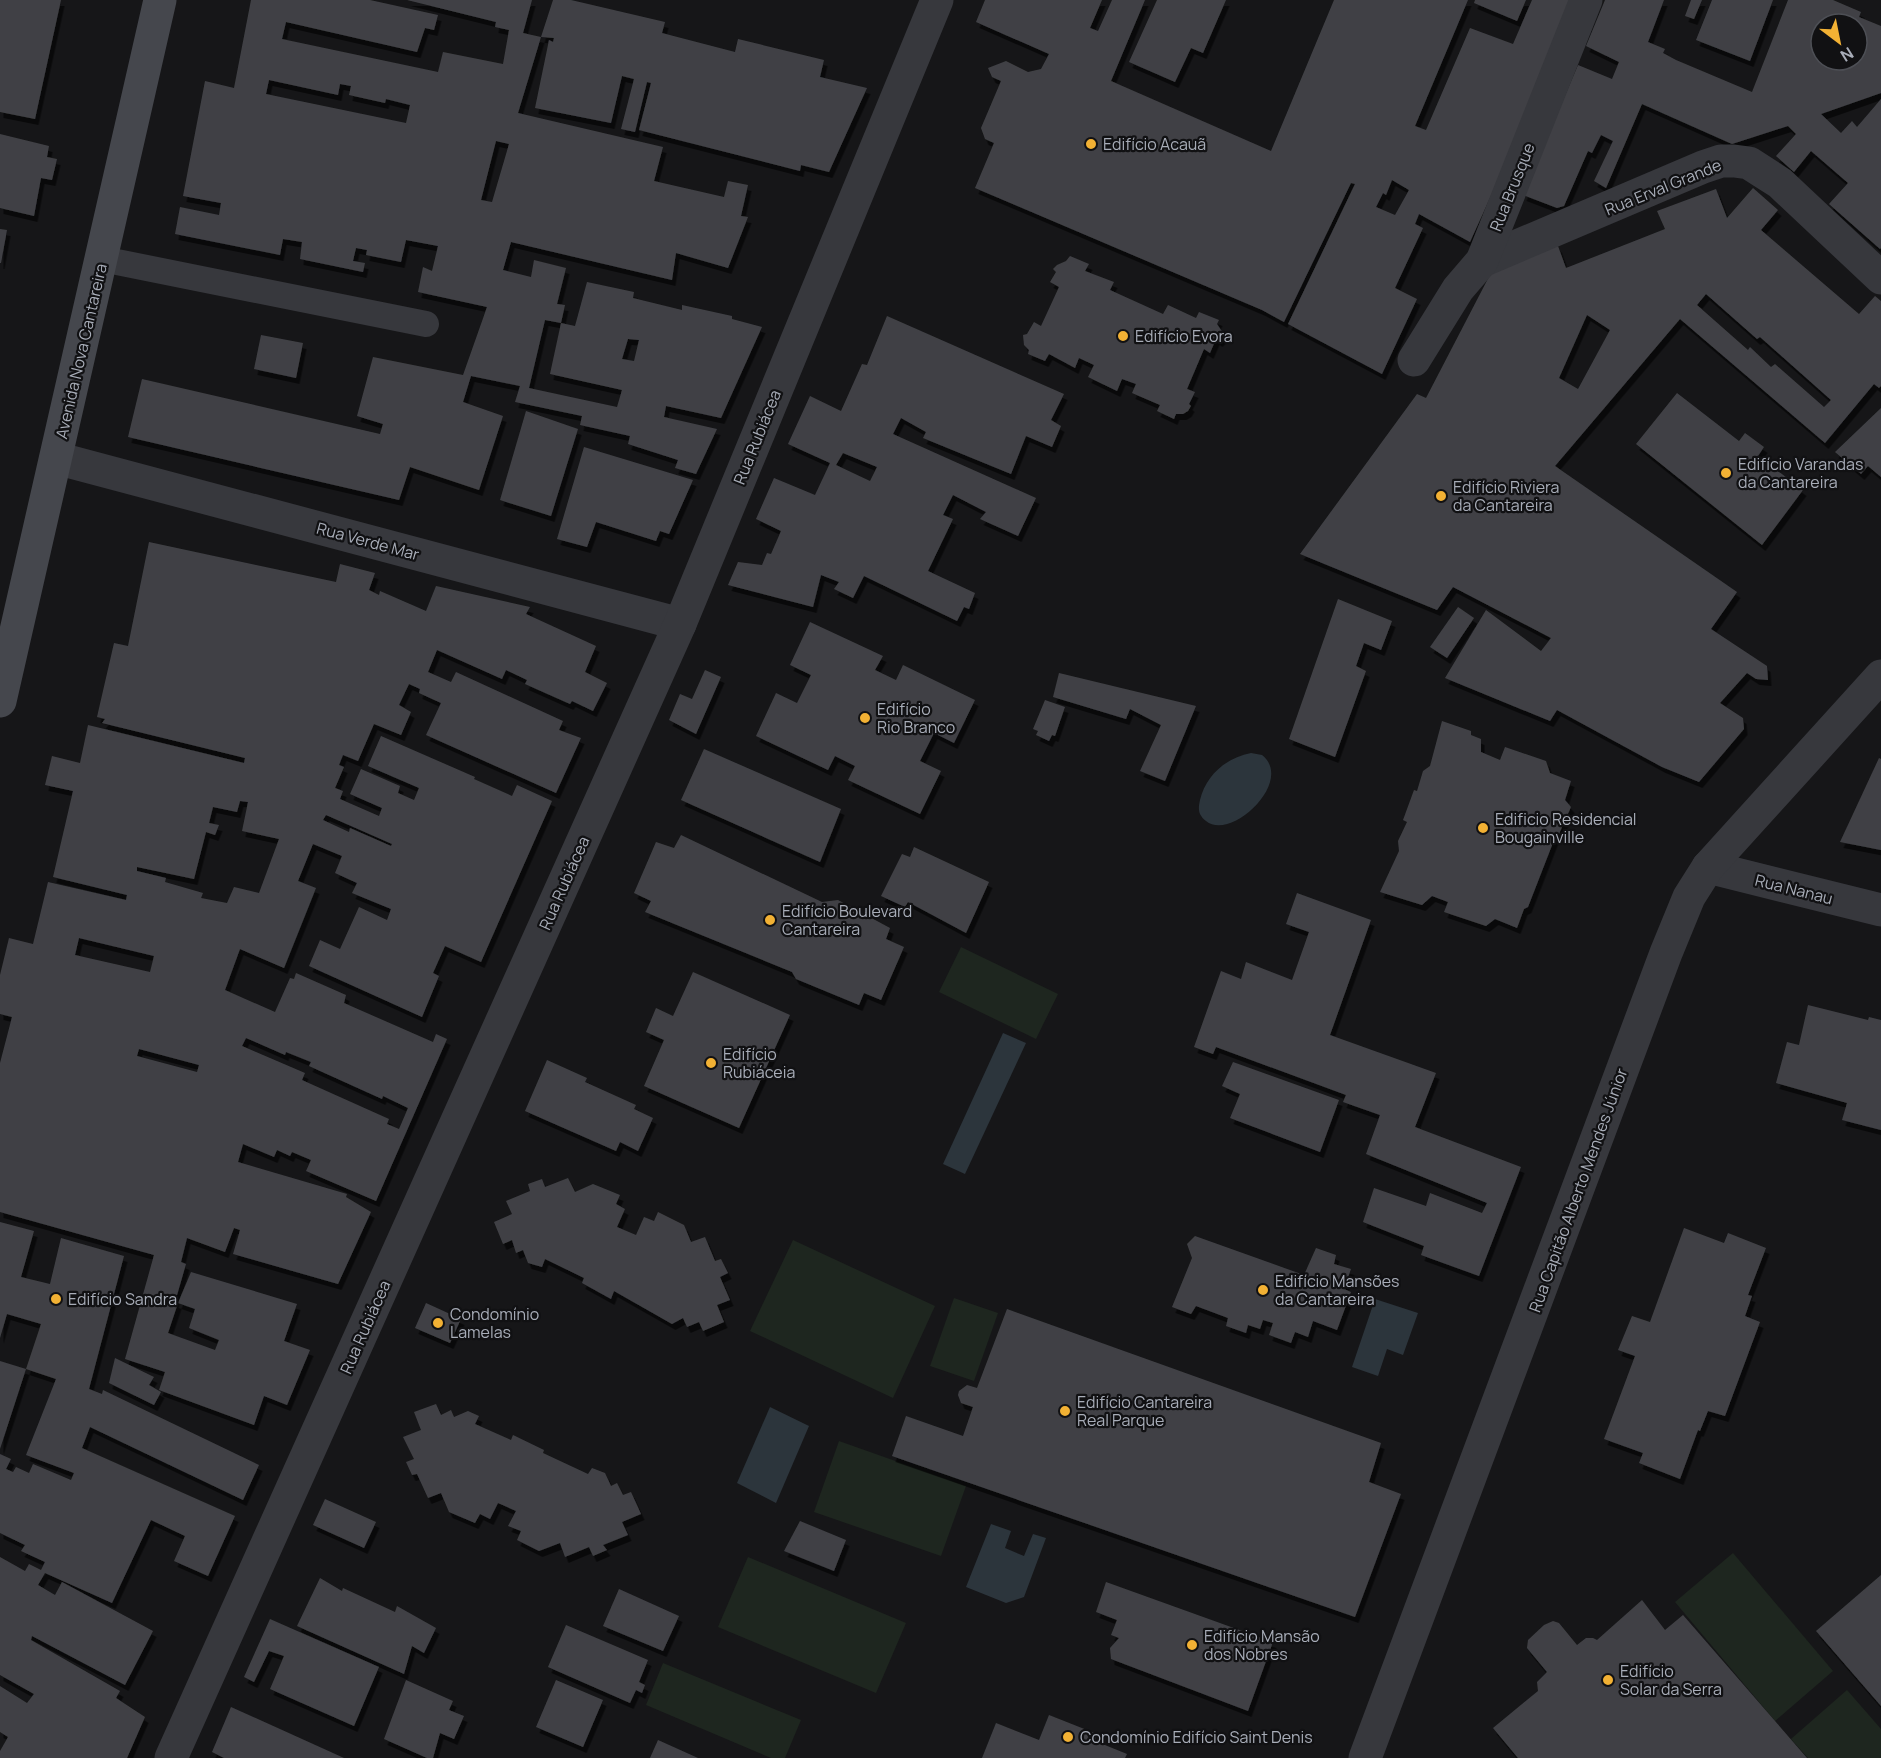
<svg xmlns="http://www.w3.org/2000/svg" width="1881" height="1758" viewBox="0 0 1881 1758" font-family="Manrope,sans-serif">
<defs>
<filter id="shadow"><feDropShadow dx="3.5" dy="6" stdDeviation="0" flood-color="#0009"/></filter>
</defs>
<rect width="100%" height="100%" fill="#161618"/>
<g fill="#1e261f">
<polygon points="961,947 1058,994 1036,1039 939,992"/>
<polygon points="793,1240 935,1306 893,1398 750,1331"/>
<polygon points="954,1298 998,1313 974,1381 930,1366"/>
<polygon points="839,1441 966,1486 941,1556 814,1512"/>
<polygon points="1733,1553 1833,1671 1775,1721 1675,1602"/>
<polygon points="748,1557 906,1623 876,1693 718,1627"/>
<polygon points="663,1663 801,1720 785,1758 771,1758 646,1705"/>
<polygon points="1847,1690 1881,1729 1881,1758 1808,1758 1791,1739"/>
</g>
<g fill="#2c353c">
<path d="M 1251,753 L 1262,755 C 1295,781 1231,842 1206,821 C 1198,815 1198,809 1200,800 C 1206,775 1226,758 1251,753 Z"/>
<polygon points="1003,1033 1026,1043 965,1174 943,1164"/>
<polygon points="1375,1299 1418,1313 1403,1355 1387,1349 1378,1376 1352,1367"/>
<polygon points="770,1407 809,1426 776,1503 737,1483"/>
<polygon points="991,1524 1011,1531 1005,1548 1024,1556 1033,1534 1046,1538 1024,1597 1006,1603 966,1587"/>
</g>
<g fill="#404145" fill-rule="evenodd" filter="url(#shadow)">
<polygon points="0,0 61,0 35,119 0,112"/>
<path d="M 251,0 L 370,0 L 438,15 L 434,30 L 425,28 L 417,52 L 286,22 L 282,39 L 438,72 L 443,52 L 503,64 L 509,30 L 495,27 L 496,22 L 407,0 L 532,0 L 523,33 L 541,37 L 518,113 L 663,147 L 654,181 L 724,197 L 728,181 L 748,185 L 741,216 L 748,217 L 728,268 L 676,253 L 672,280 L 511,242 L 503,270 L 531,277 L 534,260 L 566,268 L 557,304 L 565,305 L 561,323 L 545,320 L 529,388 L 617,407 L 622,390 L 550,374 L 561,323 L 575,326 L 587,282 L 634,292 L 633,298 L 682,310 L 682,305 L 732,316 L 732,319 L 762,327 L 721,418 L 666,406 L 664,417 L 717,429 L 696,474 L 675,468 L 678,460 L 628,444 L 630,436 L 580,425 L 582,416 L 515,402 L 520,386 L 471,376 L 463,402 L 503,416 L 479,490 L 410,467 L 399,500 L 128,437 L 142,379 L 380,434 L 383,424 L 357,416 L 373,357 L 463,375 L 487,307 L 418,292 L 423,267 L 432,271 L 438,246 L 406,240 L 401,262 L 366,255 L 367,250 L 356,248 L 353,261 L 365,263 L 363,272 L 300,259 L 302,242 L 283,239 L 280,255 L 175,234 L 180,207 L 219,215 L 221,203 L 183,196 L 205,81 L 234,88 ZM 269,80 L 338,95 L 340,84 L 351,86 L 349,95 L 385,103 L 386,99 L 410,105 L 406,123 L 266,94 ZM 496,141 L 509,144 L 492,202 L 481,200 ZM 628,339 L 639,340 L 634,361 L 622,359 Z"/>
<polygon points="553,0 571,0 665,22 662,33 735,52 738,39 824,60 820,77 867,88 829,172 801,165 800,171 639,130 651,83 647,82 635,132 621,129 634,79 622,76 611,123 535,108 549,40 553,42 554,38 541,37"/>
<path d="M 985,0 L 1102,0 L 1090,28 L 1098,31 L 1112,0 L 1145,0 L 1111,81 L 1271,151 L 1334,0 L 1468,0 L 1415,126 L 1426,130 L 1470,28 L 1513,44 L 1532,0 L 1572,0 L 1508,158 L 1470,242 L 1419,214 L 1415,224 L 1423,228 L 1395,288 L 1417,299 L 1382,374 L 1288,324 L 1355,184 L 1351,183 L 1284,322 L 1262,310 L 975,188 L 994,143 L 985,139 L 981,128 L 1001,81 L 992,77 L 988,68 L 1006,61 L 1028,72 L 1041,69 L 1049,54 L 976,22 ZM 1392,180 L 1409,190 L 1395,215 L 1376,207 L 1383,193 L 1386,195 Z"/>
<polygon points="1157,0 1226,0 1203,53 1191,48 1175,82 1129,62"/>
<polygon points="1475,0 1526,0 1517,21 1474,3"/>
<path d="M 1605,0 L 1664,0 L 1648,42 L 1665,49 L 1663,53 L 1676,60 L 1752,92 L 1788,0 L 1833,0 L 1861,12 L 1859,17 L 1881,26 L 1881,93 L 1821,114 L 1841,133 L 1852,121 L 1857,127 L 1881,99 L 1881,248 L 1880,249 L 1829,204 L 1848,183 L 1811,151 L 1794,172 L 1776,156 L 1796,134 L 1788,126 L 1732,144 L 1642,104 L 1606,188 L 1594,181 L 1613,141 L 1601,135 L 1592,153 L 1588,151 L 1564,206 L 1557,208 L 1523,195 L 1578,65 L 1612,79 L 1619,62 L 1586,46 ZM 1821,24 L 1857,24 L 1857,60 L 1821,60 Z"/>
<polygon points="1691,0 1702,0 1694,19 1685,16"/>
<polygon points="1712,0 1773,0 1750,61 1696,40"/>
<polygon points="0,134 49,146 47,157 57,159 52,180 41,178 34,216 0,208"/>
<path d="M 1753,188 L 1778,210 L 1761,230 L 1859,314 L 1875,296 L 1881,301 L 1881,386 L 1879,388 L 1874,384 L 1825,443 L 1680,319 L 1555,466 L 1737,592 L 1711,629 L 1767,666 L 1768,680 L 1756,679 L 1747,673 L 1720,703 L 1743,718 L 1744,729 L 1699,782 L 1662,767 L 1557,710 L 1550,721 L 1445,678 L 1486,610 L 1541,651 L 1551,638 L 1453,587 L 1437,610 L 1300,554 L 1417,394 L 1426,398 L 1493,269 L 1558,246 L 1566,268 L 1665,229 L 1657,211 L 1716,189 L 1727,218 ZM 1706,294 L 1757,339 L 1760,337 L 1831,400 L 1824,407 L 1775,364 L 1771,367 L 1750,347 L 1748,350 L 1697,305 ZM 1587,315 L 1610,330 L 1578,389 L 1559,378 Z"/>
<polygon points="0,229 7,230 1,263 0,263"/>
<polygon points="1070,256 1089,264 1085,271 1114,282 1110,290 1163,314 1168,305 1196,318 1199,312 1219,320 1217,324 1223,333 1222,338 1219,341 1216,339 1210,353 1204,349 1187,389 1195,392 1189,404 1191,406 1188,411 1183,414 1176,414 1174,419 1157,411 1160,405 1132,393 1136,384 1122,379 1117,391 1088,377 1094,365 1079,358 1075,368 1049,354 1045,361 1028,354 1029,350 1024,345 1023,335 1027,334 1034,322 1041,326 1059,287 1050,282 1056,272 1053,269 1057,265 1066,261"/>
<path d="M 887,316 L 1064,394 L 1051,420 L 1061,426 L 1052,447 L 1026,436 L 1011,474 L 923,438 L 926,432 L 901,418 L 893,434 L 1036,498 L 1018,536 L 980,519 L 986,512 L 953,495 L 943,515 L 953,519 L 928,571 L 975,593 L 969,609 L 964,607 L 957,621 L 864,576 L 853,598 L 834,589 L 839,582 L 821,575 L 813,607 L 728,585 L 738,562 L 762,565 L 767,553 L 771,554 L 781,531 L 756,519 L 774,478 L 815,495 L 830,463 L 788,444 L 810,396 L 841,411 L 862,364 L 867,365 ZM 843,453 L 877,467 L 870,481 L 836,465 Z"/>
<polygon points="261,335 303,343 296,378 254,369"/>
<polygon points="1677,393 1739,441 1745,433 1764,447 1758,456 1803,490 1762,545 1636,444"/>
<polygon points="1881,408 1881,477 1868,466 1861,474 1835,452"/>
<polygon points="526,411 578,429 551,516 500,500"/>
<polygon points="584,447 693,480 669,534 660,531 656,541 596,522 587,547 557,539"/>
<path d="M 149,542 L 336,582 L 340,564 L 375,573 L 369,590 L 379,595 L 380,591 L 426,611 L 436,586 L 530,607 L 526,614 L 596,646 L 585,672 L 607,683 L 593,711 L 572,701 L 570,704 L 525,684 L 527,680 L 506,670 L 502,679 L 437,650 L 428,672 L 451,682 L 456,672 L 563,721 L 559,730 L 581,738 L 556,793 L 426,735 L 441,703 L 419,693 L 420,689 L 409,684 L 399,705 L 411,712 L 401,735 L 374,724 L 358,761 L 343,755 L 339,765 L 344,767 L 335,788 L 343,791 L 340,799 L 379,816 L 382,808 L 350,794 L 361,769 L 400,786 L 398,793 L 414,800 L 419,788 L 368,766 L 381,736 L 475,777 L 474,779 L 512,796 L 517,785 L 552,801 L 481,962 L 445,946 L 433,973 L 439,976 L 422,1017 L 309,966 L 320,940 L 340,949 L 359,907 L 387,920 L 391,909 L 352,893 L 357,883 L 335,873 L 342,856 L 313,844 L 298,881 L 316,888 L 284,968 L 240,949 L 225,990 L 275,1012 L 290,978 L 294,979 L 296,973 L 346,995 L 344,1003 L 433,1042 L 436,1034 L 447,1039 L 376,1201 L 306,1171 L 311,1160 L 292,1152 L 290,1156 L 277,1150 L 274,1157 L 243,1144 L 238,1162 L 347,1194 L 346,1197 L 371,1212 L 338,1284 L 233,1254 L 240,1230 L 234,1228 L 225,1252 L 187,1238 L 181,1262 L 186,1264 L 175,1302 L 178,1303 L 168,1333 L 215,1350 L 219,1340 L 189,1328 L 195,1309 L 178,1303 L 191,1272 L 297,1304 L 284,1341 L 310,1350 L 287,1405 L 264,1396 L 254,1425 L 159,1390 L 165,1372 L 125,1359 L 154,1255 L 0,1212 L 0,1063 L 12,1017 L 0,1014 L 0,975 L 9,938 L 33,944 L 48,882 L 126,900 L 127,895 L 53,877 L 73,791 L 45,785 L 52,756 L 80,763 L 88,725 L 244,763 L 245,758 L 102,723 L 105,719 L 97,717 L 114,643 L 128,646 ZM 240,801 L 248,802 L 242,831 L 279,839 L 259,893 L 234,887 L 227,903 L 201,898 L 203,893 L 165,882 L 166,878 L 137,871 L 137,867 L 194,879 L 206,832 L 215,835 L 219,825 L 209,823 L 213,807 L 237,812 ZM 326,815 L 392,844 L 391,846 L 350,828 L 349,832 L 323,820 ZM 79,938 L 154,956 L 150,972 L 75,955 ZM 246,1038 L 285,1055 L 286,1052 L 311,1062 L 309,1066 L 382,1099 L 383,1096 L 408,1108 L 399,1129 L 387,1124 L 389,1119 L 302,1080 L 305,1073 L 242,1046 ZM 139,1049 L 199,1065 L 197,1072 L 137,1056 Z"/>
<polygon points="1338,599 1392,621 1381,650 1364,643 1356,666 1366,671 1335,757 1289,739"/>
<polygon points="1458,607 1474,618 1447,658 1430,647"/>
<polygon points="810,622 883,656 875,670 896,680 903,665 975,700 954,743 934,733 920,761 941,771 920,814 848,780 855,766 835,756 828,770 756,736 776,693 797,703 811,675 790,665"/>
<polygon points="705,670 721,677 696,734 669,720 680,694 692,699"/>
<polygon points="1059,673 1196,706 1165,781 1140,771 1161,725 1130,709 1126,719 1053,697"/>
<polygon points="1045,700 1065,707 1055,736 1052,735 1049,741 1036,735 1038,731 1033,729"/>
<polygon points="1442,721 1471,731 1471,735 1481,739 1481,752 1500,760 1505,747 1546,761 1550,773 1571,781 1565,800 1571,807 1559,834 1556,835 1528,907 1524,909 1517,928 1495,919 1486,926 1444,912 1448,902 1432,896 1422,905 1380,892 1399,851 1398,841 1407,822 1403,820 1414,790 1417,791 1423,771 1430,766"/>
<polygon points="704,749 841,809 820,862 681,800"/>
<polygon points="1879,758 1881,759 1881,850 1840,842"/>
<polygon points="681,835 822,902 838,900 890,928 886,939 904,947 881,1000 864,993 859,1005 796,979 792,972 645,912 651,901 634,893 656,842 674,848"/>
<polygon points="914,847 989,882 966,933 908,902 905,907 881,896 902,854 910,857"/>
<polygon points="1297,893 1371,920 1330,1035 1436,1073 1415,1127 1521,1167 1479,1276 1421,1255 1424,1246 1363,1222 1374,1188 1426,1206 1430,1193 1482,1213 1487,1203 1366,1154 1380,1115 1343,1102 1346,1095 1216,1047 1213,1054 1194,1047 1221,971 1241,979 1246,962 1292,980 1309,932 1286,924"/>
<polygon points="693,972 790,1015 739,1128 644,1086 664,1040 646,1032 656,1008 673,1016"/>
<polygon points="1808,1005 1868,1020 1869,1017 1881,1020 1881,1130 1842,1120 1847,1103 1776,1083 1787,1042 1799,1045"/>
<polygon points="547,1060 587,1078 585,1082 636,1105 634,1109 653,1118 638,1151 620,1142 616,1151 525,1111"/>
<polygon points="1233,1062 1339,1100 1320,1152 1230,1118 1240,1094 1222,1086"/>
<polygon points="568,1178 575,1192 593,1184 620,1195 616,1204 625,1209 617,1227 636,1235 644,1217 654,1221 658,1212 684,1225 691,1242 705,1237 715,1261 721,1259 728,1273 720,1277 730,1300 717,1305 724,1322 703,1331 699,1322 687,1327 683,1318 672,1324 614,1291 611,1299 582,1283 584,1278 545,1259 542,1267 528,1263 523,1250 516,1253 512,1240 503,1244 494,1222 512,1214 506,1201 530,1191 528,1184 542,1179 545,1187"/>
<polygon points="0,1222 34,1231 21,1277 50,1284 61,1238 124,1256 89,1389 102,1394 103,1390 259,1465 243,1500 90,1427 82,1448 235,1516 208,1576 174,1561 185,1536 151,1520 112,1603 45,1573 38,1585 55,1595 62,1582 153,1631 125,1685 32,1636 31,1640 120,1691 116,1698 145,1717 127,1758 0,1758 0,1751 8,1737 0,1732 0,1686 27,1703 34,1694 0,1675 0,1557 25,1571 29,1564 41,1570 45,1562 21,1551 25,1545 0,1533 0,1454 11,1459 6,1469 13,1472 16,1467 29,1473 33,1464 71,1480 74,1473 26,1455 56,1379 26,1369 41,1324 7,1314 0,1338"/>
<polygon points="1684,1228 1724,1243 1728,1233 1766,1248 1748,1295 1752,1296 1745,1316 1760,1322 1725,1416 1708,1411 1700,1431 1698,1430 1680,1479 1639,1463 1643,1453 1604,1439 1635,1356 1618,1350 1632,1316 1650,1322"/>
<polygon points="1195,1236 1304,1275 1316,1248 1336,1255 1334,1264 1351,1269 1344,1289 1351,1292 1337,1330 1313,1321 1308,1337 1295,1332 1291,1343 1269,1335 1273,1323 1263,1320 1260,1329 1248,1325 1246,1333 1226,1326 1228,1318 1196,1306 1191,1314 1172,1307 1192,1258 1187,1244"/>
<polygon points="426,1303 461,1319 450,1343 415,1328"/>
<polygon points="1007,1309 1381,1443 1369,1482 1401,1494 1355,1617 892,1456 906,1416 963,1436 973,1407 961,1403 958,1395 959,1391 967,1385 977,1388"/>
<polygon points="115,1358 154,1377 149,1385 161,1392 154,1405 109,1383"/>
<polygon points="0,1361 26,1369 0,1449"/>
<polygon points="436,1404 441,1415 451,1410 454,1417 468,1411 479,1416 475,1424 511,1440 513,1435 544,1450 543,1453 588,1474 592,1468 605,1473 611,1486 617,1483 623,1495 631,1492 641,1514 622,1522 628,1535 603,1545 607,1550 593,1556 589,1547 565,1557 560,1543 539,1551 517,1540 521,1531 508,1526 516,1511 498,1503 490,1519 480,1514 475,1523 449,1512 441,1493 428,1498 417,1474 412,1475 406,1462 414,1459 403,1437 421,1430 414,1412"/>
<polygon points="325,1499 376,1522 364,1548 313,1525"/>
<polygon points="800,1521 846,1540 834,1571 784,1551"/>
<polygon points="1881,1575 1881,1706 1816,1631"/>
<polygon points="320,1578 342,1591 343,1588 395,1612 397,1606 436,1628 424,1653 412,1646 404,1674 297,1626"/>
<polygon points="1106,1582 1273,1642 1248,1711 1111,1659 1110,1648 1119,1638 1111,1635 1117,1620 1096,1612"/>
<polygon points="619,1589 679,1616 663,1651 603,1626"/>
<polygon points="1642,1600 1665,1630 1683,1615 1807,1758 1518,1758 1493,1728 1538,1691 1537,1682 1547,1672 1527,1648 1528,1640 1544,1625 1553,1621 1559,1623 1577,1645 1586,1638 1593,1638 1597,1640"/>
<polygon points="270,1619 379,1667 354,1726 270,1689 284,1656 269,1651 254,1682 244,1677"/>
<polygon points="566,1625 648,1660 639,1682 645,1685 642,1693 636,1690 630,1703 548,1667"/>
<polygon points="406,1680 453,1701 449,1710 464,1716 454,1739 440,1733 433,1758 427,1758 384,1739"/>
<polygon points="556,1680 603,1700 583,1747 536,1727"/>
<polygon points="231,1707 344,1758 224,1758 212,1752"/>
<polygon points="1049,1715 1097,1734 1095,1741 1127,1754 1125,1758 982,1758 996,1723 1039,1740"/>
<polygon points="658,1740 698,1758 650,1758"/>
</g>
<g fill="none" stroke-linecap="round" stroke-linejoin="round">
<polyline stroke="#37383d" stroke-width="26" points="102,259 426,324"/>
<g stroke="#37383d" stroke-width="33">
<polyline points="1482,261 1703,167 1721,161 1734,161 1749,163 1763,172 1780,183 1881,278"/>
<polyline points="1414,360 1458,289 1482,261 1586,0"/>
<polyline points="56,458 680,624"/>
<polyline points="1708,867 1881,910"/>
<polyline points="171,1758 680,624 937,0"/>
<polyline points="1365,1758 1666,953 1689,897 1708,867 1881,676"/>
</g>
<polyline stroke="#45474d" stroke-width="33" points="0,701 160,0"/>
</g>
<g fill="#f2b134" stroke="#111113" stroke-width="2">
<circle cx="1091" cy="144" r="6"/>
<circle cx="1123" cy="336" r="6"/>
<circle cx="1726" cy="473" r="6"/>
<circle cx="1441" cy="496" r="6"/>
<circle cx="865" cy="718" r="6"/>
<circle cx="1483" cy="828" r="6"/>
<circle cx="770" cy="920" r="6"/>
<circle cx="711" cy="1063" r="6"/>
<circle cx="1263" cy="1290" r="6"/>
<circle cx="56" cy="1299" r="6"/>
<circle cx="438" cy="1323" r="6"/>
<circle cx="1065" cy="1411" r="6"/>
<circle cx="1192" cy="1645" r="6"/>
<circle cx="1608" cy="1680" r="6"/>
<circle cx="1068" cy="1737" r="6"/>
</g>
<g text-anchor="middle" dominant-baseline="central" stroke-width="4.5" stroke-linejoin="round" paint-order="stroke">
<g font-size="16" fill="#a8adb8" stroke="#111113" text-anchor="start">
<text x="1103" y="144">Edifício Acauã</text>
<text x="1135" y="336">Edifício Evora</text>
<text x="1738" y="464">Edifício Varandas<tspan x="1738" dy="18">da Cantareira</tspan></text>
<text x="1453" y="487">Edifício Riviera<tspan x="1453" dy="18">da Cantareira</tspan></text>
<text x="877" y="709">Edifício<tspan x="877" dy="18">Rio Branco</tspan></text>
<text x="1495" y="819">Edificio Residencial<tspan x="1495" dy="18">Bougainville</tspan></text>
<text x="782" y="911">Edifício Boulevard<tspan x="782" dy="18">Cantareira</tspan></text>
<text x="723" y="1054">Edifício<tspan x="723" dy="18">Rubiáceia</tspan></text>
<text x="1275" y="1281">Edifício Mansões<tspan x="1275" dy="18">da Cantareira</tspan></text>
<text x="68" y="1299">Edifício Sandra</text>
<text x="450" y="1314">Condomínio<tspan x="450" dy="18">Lamelas</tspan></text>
<text x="1077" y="1402">Edifício Cantareira<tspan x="1077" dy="18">Real Parque</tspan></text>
<text x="1204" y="1636">Edifício Mansão<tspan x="1204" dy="18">dos Nobres</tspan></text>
<text x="1620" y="1671">Edifício<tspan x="1620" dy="18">Solar da Serra</tspan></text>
<text x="1080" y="1737">Condomínio Edifício Saint Denis</text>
</g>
<g font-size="16" fill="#a8adb8" stroke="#111113">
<text transform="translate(1512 187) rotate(-68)">Rua Brusque</text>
<text transform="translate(1663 187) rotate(-22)">Rua Erval Grande</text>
<text transform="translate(81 351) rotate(-77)">Avenida Nova Cantareira</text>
<text transform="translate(757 437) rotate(-68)">Rua Rubiácea</text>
<text transform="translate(368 541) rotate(15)">Rua Verde Mar</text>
<text transform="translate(564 883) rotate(-66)">Rua Rubiácea</text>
<text transform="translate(1794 889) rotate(14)">Rua Nanau</text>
<text transform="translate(1578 1190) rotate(-70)">Rua Capitão Alberto Mendes Júnior</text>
<text transform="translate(365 1327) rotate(-66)">Rua Rubiácea</text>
</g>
</g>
<g transform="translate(1839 42) rotate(148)"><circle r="28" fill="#111113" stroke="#4d4f55" stroke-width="1.5"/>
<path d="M0-4.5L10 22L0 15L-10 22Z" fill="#f2b134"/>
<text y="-9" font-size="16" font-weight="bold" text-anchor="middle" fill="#a8adb8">N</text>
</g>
</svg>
